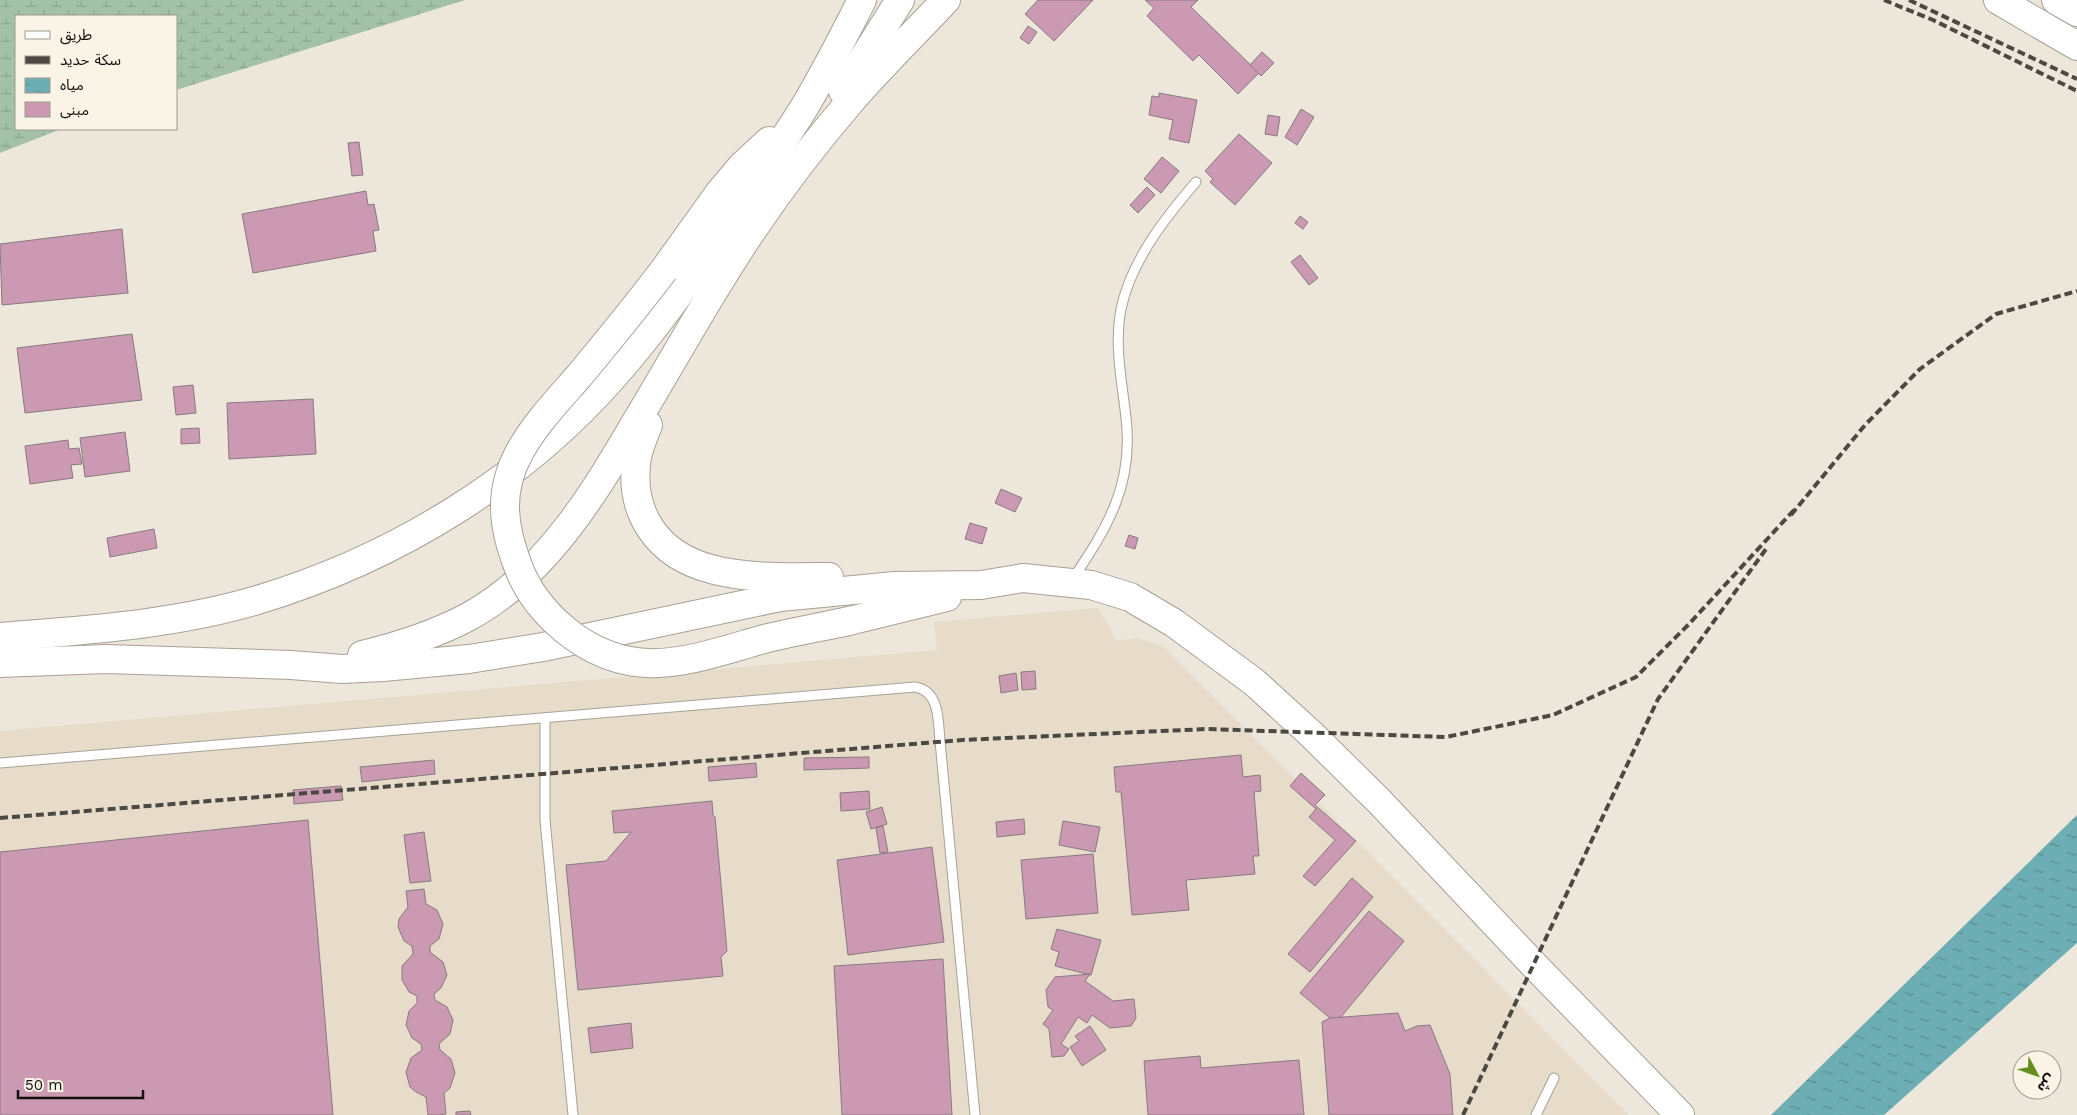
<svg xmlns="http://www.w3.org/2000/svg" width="2077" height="1115" viewBox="0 0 2077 1115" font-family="'Work Sans','Noto Sans Arabic',sans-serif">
<defs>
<pattern id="wetland-marsh" width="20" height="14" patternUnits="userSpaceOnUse" patternTransform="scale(1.25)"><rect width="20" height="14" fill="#a2c1a8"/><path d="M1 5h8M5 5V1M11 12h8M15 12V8" fill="none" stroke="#8ba58f"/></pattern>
<pattern id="water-ripples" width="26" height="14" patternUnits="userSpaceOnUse" patternTransform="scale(1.25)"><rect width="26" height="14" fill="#6caeb4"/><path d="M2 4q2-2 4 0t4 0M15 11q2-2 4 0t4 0" fill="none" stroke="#588c91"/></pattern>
</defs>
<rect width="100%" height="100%" fill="#ede6da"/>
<polygon fill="#e6dcc9" points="1098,608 1117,641 1138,638 1164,647 1629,1115 0,1115 0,731 937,650 934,622"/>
<polygon fill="url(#wetland-marsh)" points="0,0 465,0 176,90 176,16 16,16 16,129 61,129 0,153"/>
<polygon fill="url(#water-ripples)" points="2077,815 2077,943 1884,1115 1771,1115"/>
<g fill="#cb99b2" stroke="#877a80">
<polygon points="1038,0 1093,0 1054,41 1025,14"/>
<polygon points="1145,0 1198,0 1191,7 1259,73 1238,94 1199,55 1193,61 1147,16 1154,8"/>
<polygon points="1028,26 1037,32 1029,44 1020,38"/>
<polygon points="1262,52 1274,63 1261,76 1250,65"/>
<polygon points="1159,93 1197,100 1189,143 1169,139 1173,120 1149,115 1152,96 1159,97"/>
<polygon points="1301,109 1314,117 1297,145 1285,137"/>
<polygon points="1268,115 1280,117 1277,136 1265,134"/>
<polygon points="1239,134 1272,163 1235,205 1210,182 1213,179 1205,171"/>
<polygon points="359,142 363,175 352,176 348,143"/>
<polygon points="1162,157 1179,171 1161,193 1144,179"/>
<polygon points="1147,187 1155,195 1138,213 1130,205"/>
<polygon points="366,191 368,205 374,204 379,230 373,231 376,251 253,273 242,214"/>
<polygon points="1300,216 1308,222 1303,229 1295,223"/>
<polygon points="122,229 128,293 2,305 0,244"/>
<polygon points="1300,255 1318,278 1309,285 1291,262"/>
<polygon points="132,334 142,400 25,413 17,348"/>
<polygon points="193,385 196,413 176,415 173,387"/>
<polygon points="313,399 316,454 229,459 227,403"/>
<polygon points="199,428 200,443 181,444 181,429"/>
<polygon points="125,432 130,471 85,477 80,438"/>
<polygon points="68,440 69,449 79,448 82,464 71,465 73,478 30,484 25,446"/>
<polygon points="1001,489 1022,498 1015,512 995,503"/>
<polygon points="970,523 987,528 982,544 965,539"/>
<polygon points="154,529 157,548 110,557 107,538"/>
<polygon points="1129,535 1138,538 1135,549 1125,546"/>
<polygon points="1035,671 1036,689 1022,690 1021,672"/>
<polygon points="1016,673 1018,690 1001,693 999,676"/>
<polygon points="1241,755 1243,777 1260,775 1261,791 1254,792 1259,856 1253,856 1255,874 1186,880 1189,910 1132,915 1121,792 1116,792 1114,767"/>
<polygon points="869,757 869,768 804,770 804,758"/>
<polygon points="434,760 435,774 362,782 360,767"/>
<polygon points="756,763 757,777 709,781 708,767"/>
<polygon points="1301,773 1325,795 1315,805 1356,841 1315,886 1303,876 1335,840 1309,817 1316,809 1290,786"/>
<polygon points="341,786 343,800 294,804 293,790"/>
<polygon points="869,791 870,809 841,811 840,793"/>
<polygon points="712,801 713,815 715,817 727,951 721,957 723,976 578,990 566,865 606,861 631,832 614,833 612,811"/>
<polygon points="882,807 887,824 871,829 866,812"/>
<polygon points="1024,819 1025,834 997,837 996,822"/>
<polygon points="308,820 333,1115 0,1115 0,852"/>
<polygon points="1063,821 1100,827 1095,852 1059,845"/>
<polygon points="883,826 888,852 880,853 876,828"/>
<polygon points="424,832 431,881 410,883 404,835"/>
<polygon points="932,847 944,942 848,955 837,860"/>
<polygon points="1093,854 1098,913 1026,919 1021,860"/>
<polygon points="1352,878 1373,897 1310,972 1288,954"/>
<polygon points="424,889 426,904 437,910 443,924 439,939 430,946 430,952 443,962 447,975 441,988 434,994 435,1000 447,1007 453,1020 450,1034 439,1044 440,1050 451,1059 455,1073 450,1088 444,1093 446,1114 439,1115 428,1115 426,1097 416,1092 410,1087 406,1072 411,1058 422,1050 421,1044 412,1038 406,1025 409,1011 417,1003 417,996 409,992 402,980 402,966 413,954 412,946 404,941 398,927 399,919 408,907 406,891"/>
<polygon points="1369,911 1404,941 1336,1023 1300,993"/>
<polygon points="1057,929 1101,940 1091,975 1055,966 1059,952 1051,949"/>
<polygon points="943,959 952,1115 842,1115 834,966"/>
<polygon points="1090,974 1085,981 1113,1001 1134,999 1136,1018 1131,1026 1110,1028 1092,1015 1087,1023 1078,1017 1061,1044 1069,1049 1064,1056 1052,1057 1049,1029 1043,1024 1053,1010 1048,1007 1046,990 1055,977"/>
<polygon points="1398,1013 1405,1031 1417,1026 1430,1025 1450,1074 1453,1115 1329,1115 1322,1022 1330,1018"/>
<polygon points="631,1023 633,1048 591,1053 588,1028"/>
<polygon points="1090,1026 1106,1050 1082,1066 1070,1047 1079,1041 1075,1036"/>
<polygon points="1200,1056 1201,1068 1299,1060 1304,1115 1148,1115 1144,1061"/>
<polygon points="470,1111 471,1115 456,1115 456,1112"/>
</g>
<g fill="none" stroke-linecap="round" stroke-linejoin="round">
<g stroke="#a7a196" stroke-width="11">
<g id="lane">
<path d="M 1072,580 C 1107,528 1134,485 1126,418 C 1122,381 1114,346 1121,309 C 1131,261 1165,218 1196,182"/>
<polyline points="545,718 545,820 573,1115"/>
<path d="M 0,763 L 915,687 C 940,691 938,721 940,741 L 975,1115"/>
<polyline points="1536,1115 1554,1078"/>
</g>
</g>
<g stroke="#a7a196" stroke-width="30">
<polyline id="primary" points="1023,578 1091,585 1130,597 1174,623 1254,682 1310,733 1379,801 1534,965 1680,1115"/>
</g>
<g stroke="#a7a196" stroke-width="30">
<g id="highway">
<polyline points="1998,0 2077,46"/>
<polyline points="2056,0 2077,12"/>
<polyline points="843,91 900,0"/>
<polyline points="664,270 720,192 742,166 769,141"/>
<path d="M 648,425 C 644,435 639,447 637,457 C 628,512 657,555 711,569 C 746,579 792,577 829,577"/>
<polyline points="849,621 947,597"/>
<path d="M 0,637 C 85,630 172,625 254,601 C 396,559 530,477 625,363 C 667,314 703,260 739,206 C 760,174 782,143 802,111 C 824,75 843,37 862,0"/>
<path d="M 362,655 C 399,646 434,635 468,617 C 547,574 595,492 639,417 C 669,367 698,315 729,266 C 764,210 807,152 850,102 C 880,67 914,34 946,0"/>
<polyline points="0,663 106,659 291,665 342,669 383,667 469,659 543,647 780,597 895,586 981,585 1023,578"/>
</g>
</g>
<use href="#lane" stroke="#fff" stroke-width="9"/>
<use href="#primary" stroke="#fff" stroke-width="28"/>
<use href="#highway" stroke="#fff" stroke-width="28"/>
<g stroke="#4c4943" stroke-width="4" stroke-dasharray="8 4" stroke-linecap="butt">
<polyline points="1884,0 1933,20 2077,91"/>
<polyline points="1909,0 2077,79"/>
<polyline points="1791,515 1865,425 1920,369 1996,314 2077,291"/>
<polyline points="0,818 962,740 1207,729 1446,737 1553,715 1636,677 1689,624 1794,510"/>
<polyline points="1463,1115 1658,699 1766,549"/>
</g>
<g stroke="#a7a196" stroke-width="30" stroke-linecap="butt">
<path id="highway-bridge" d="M 664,270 C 637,306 608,341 579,376 C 558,400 534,425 519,453 C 498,492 503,527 518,566 C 527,591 545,613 564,629 C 632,685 689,660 764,639 C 792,632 821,627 849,621"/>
</g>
<use href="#highway-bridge" stroke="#fff" stroke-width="28"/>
</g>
<rect x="15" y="15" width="162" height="115" fill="#faf4e7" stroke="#9e9990"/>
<rect x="25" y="31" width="25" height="8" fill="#ffffff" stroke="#9e9990"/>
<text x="60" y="40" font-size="15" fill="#13110d">طريق</text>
<rect x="25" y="56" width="25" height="8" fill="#4c4943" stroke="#9e9990"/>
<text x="60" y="65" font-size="15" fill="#13110d">سكة حديد</text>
<rect x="25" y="78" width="25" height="15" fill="url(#water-ripples)" stroke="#9e9990"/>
<text x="60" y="90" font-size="15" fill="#13110d">مياه</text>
<rect x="25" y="102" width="25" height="15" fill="#cb99b2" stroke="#9e9990"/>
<text x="60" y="115" font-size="15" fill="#13110d">مبنى</text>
<g transform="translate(2037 1075) rotate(131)"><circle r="24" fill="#faf4e7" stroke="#9e9990"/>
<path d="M0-4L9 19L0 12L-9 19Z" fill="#648e1d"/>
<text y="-8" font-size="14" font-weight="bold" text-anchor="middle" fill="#13110d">ش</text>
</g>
<path d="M18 1090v8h125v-8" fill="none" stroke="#13110d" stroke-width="2.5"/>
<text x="25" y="1090" font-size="15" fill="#13110d" stroke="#faf4e7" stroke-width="4" paint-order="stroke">50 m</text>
</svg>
